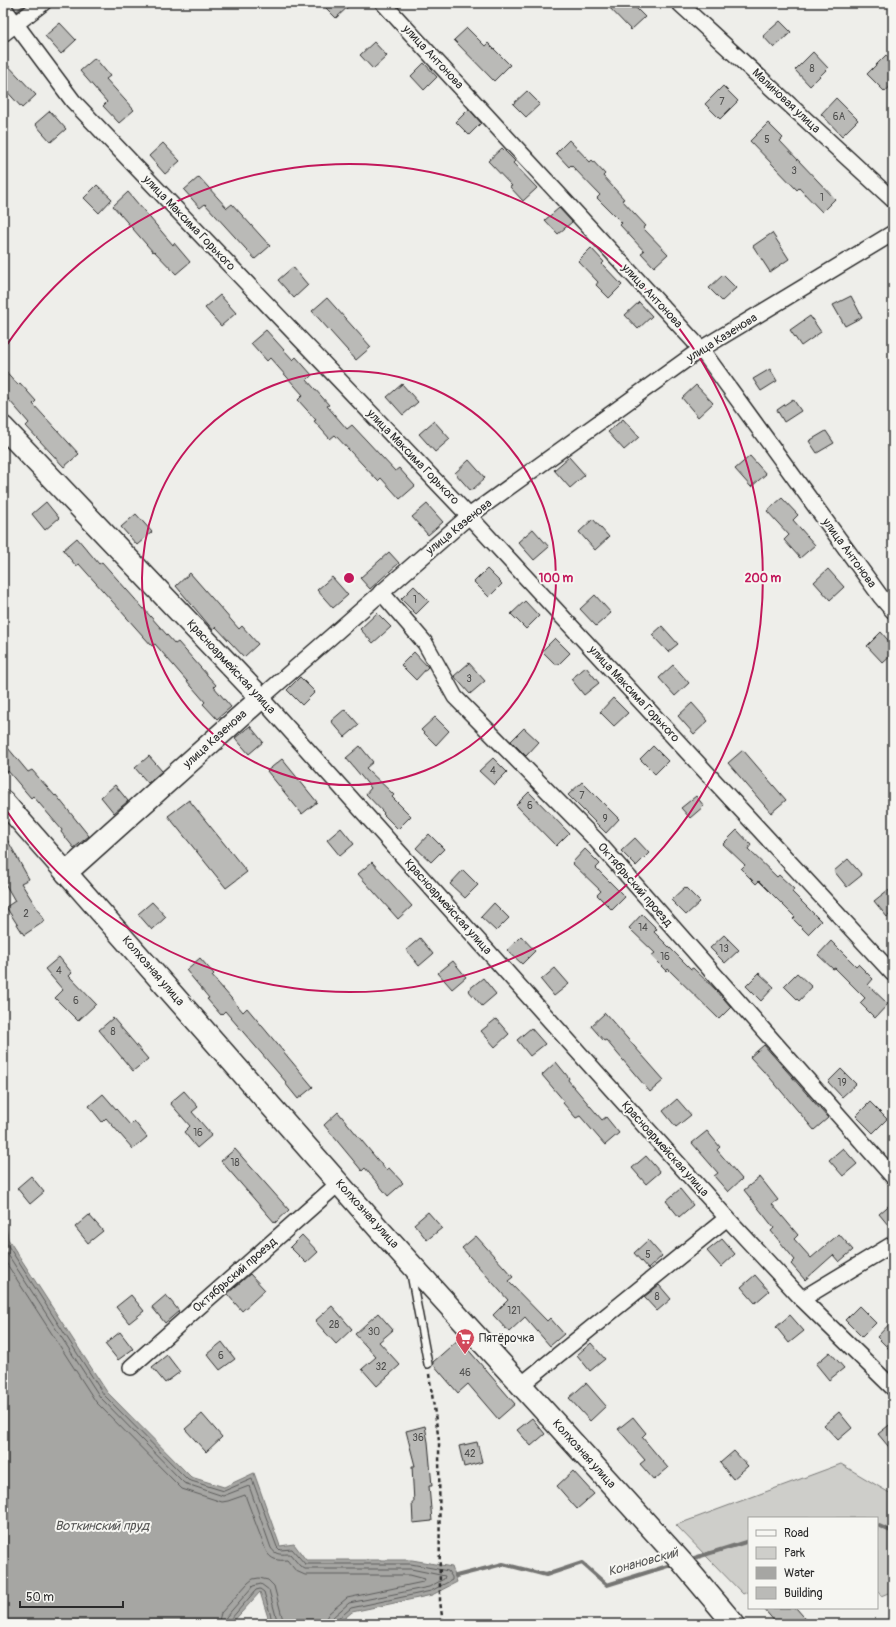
<svg xmlns="http://www.w3.org/2000/svg" width="896" height="1627" viewBox="0 0 896 1627" font-family="Pangolin,sans-serif">
<rect width="100%" height="100%" fill="#eeeeea"/>
<filter id="ink" filterUnits="userSpaceOnUse"><feTurbulence type="fractalNoise" baseFrequency=".025" numOctaves="2"/><feDisplacementMap in="SourceGraphic" scale="8" xChannelSelector="R" yChannelSelector="G"/><feConvolveMatrix kernelMatrix="1 2 1 2 8 2 1 2 1" color-interpolation-filters="sRGB"/></filter>
<g filter="url(#ink)">
<polygon fill="#cececa" stroke="#7c7c7a" points="841,1464 893,1495 893,1591 881,1596 877,1590 877,1518 749,1518 749,1591 743,1594 676,1525"/>
<polygon fill="#a6a6a3" stroke="#757573" points="3,1206 8,1239 107,1392 191,1477 224,1487 254,1473 280,1546 294,1544 306,1560 412,1560 452,1567 457,1582 432,1595 352,1612 338,1624 270,1624 260,1592 231,1624 3,1624"/>
<g fill="none" stroke-linecap="round" stroke-linejoin="round">
<g stroke="#5c5c5b" stroke-width="1">
<polyline points="3,1230 5,1241 104,1395 188,1480 224,1491 252,1479 277,1547 280,1550 292,1549 305,1564 411,1564 448,1571 452,1577 452,1580 431,1591 351,1608 337,1620 336,1624"/>
<path d="M 3,1247 L 100,1397 L 184,1483 L 223,1496 L 249,1486 L 271,1548 C 276,1556 282,1554 290,1554 L 300,1566 L 305,1569 L 411,1569 L 445,1576 L 444,1579 L 429,1587 L 349,1603 L 333,1617 L 331,1624"/>
<path d="M 3,1258 L 96,1402 L 182,1489 L 222,1502 L 228,1501 L 245,1495 L 266,1551 C 271,1560 278,1561 287,1560 L 296,1571 L 305,1575 L 410,1575 L 425,1579 L 423,1582 L 347,1598 L 329,1613 L 326,1618 L 325,1624"/>
<polyline points="218,1624 221,1613 248,1583 253,1579 259,1578 268,1580 274,1586 284,1624"/>
<polyline points="224,1624 226,1617 253,1586 261,1584 269,1590 278,1624"/>
<polyline points="229,1624 230,1620 256,1590 260,1589 264,1592 273,1624"/>
</g>
<g stroke="#757573" stroke-width="4">
<polyline points="13,15 29,3"/>
<polyline points="877,1525 893,1532"/>
<polyline points="688,1560 749,1541"/>
<polyline points="456,1576 503,1564 546,1575 582,1563 607,1585 674,1564"/>
</g>
</g>
<g fill="#babab7" stroke="#2b2b2b">
<polygon points="321,3 352,3 336,18"/>
<polygon points="605,3 631,3 645,17 631,30"/>
<polygon points="780,21 791,32 774,48 763,36"/>
<polygon points="60,23 76,40 61,54 45,36"/>
<polygon points="467,28 485,46 488,43 510,65 494,81 454,40"/>
<polygon points="374,42 387,56 373,69 360,55"/>
<polygon points="813,52 828,68 810,86 795,70"/>
<polygon points="886,55 893,62 893,83 885,92 867,74"/>
<polygon points="95,58 110,76 106,79 134,110 119,123 103,106 107,102 80,71"/>
<polygon points="3,60 36,95 22,108 3,87"/>
<polygon points="424,63 437,77 424,90 411,76"/>
<polygon points="723,86 738,101 720,119 705,104"/>
<polygon points="527,91 540,104 526,117 513,104"/>
<polygon points="836,98 858,120 842,136 821,114"/>
<polygon points="469,109 481,123 469,135 456,122"/>
<polygon points="50,111 66,129 51,142 35,124"/>
<polygon points="768,123 783,138 780,141 835,199 822,212 799,188 797,190 750,141"/>
<polygon points="569,140 590,162 592,160 605,174 603,176 624,199 622,200 646,226 643,228 668,254 654,267 641,253 644,251 620,225 622,223 597,198 600,195 571,165 569,167 556,153"/>
<polygon points="163,143 180,161 165,174 149,156"/>
<polygon points="502,148 515,161 513,163 537,188 523,201 510,187 512,186 488,161"/>
<polygon points="199,177 227,208 232,204 270,246 255,259 205,204 200,208 184,190"/>
<polygon points="97,185 112,199 99,213 84,198"/>
<polygon points="128,192 173,245 174,243 190,262 176,274 154,251 153,252 113,206"/>
<polygon points="559,208 572,222 558,234 545,220"/>
<polygon points="772,233 789,259 770,272 753,246"/>
<polygon points="591,248 604,262 602,264 622,285 609,298 596,285 598,282 578,261"/>
<polygon points="293,267 308,285 294,298 278,280"/>
<polygon points="723,275 736,288 722,301 709,288"/>
<polygon points="220,295 236,313 221,326 205,308"/>
<polygon points="851,296 862,317 845,326 833,305"/>
<polygon points="327,298 371,347 356,360 312,311"/>
<polygon points="639,302 652,316 638,329 625,315"/>
<polygon points="810,316 821,332 801,346 790,330"/>
<polygon points="266,330 293,360 296,357 312,375 307,380 329,405 327,406 347,429 352,425 395,471 399,468 415,486 400,499 381,478 378,481 335,435 330,439 314,421 316,420 298,400 303,395 270,358 267,361 251,343"/>
<polygon points="3,368 18,385 20,383 36,401 33,404 79,454 64,467 26,426 29,423 3,393"/>
<polygon points="770,369 777,381 761,391 753,379"/>
<polygon points="402,384 418,402 403,415 387,397"/>
<polygon points="696,385 713,403 698,417 682,398"/>
<polygon points="793,399 801,411 784,422 777,410"/>
<polygon points="623,419 639,437 624,450 608,432"/>
<polygon points="434,421 450,439 435,452 419,434"/>
<polygon points="826,431 834,443 817,453 809,441"/>
<polygon points="750,456 766,474 751,487 735,469"/>
<polygon points="569,457 585,475 570,488 554,470"/>
<polygon points="469,460 485,478 471,491 455,473"/>
<polygon points="782,498 798,515 793,520 815,545 800,558 784,540 789,535 767,511"/>
<polygon points="46,502 59,518 45,530 32,514"/>
<polygon points="427,504 443,522 428,535 412,517"/>
<polygon points="136,514 152,532 137,545 121,527"/>
<polygon points="593,519 609,537 595,550 579,532"/>
<polygon points="533,529 549,547 534,560 518,542"/>
<polygon points="77,538 99,564 102,562 175,644 178,642 216,685 214,687 231,707 217,719 203,704 205,702 155,644 152,646 79,564 76,566 63,550"/>
<polygon points="389,552 399,563 370,589 360,578"/>
<polygon points="487,569 502,584 489,597 474,582"/>
<polygon points="828,569 844,587 830,600 814,582"/>
<polygon points="190,573 239,629 242,626 258,644 244,657 216,627 213,630 176,586"/>
<polygon points="332,577 348,595 333,608 317,590"/>
<polygon points="414,586 429,601 416,614 401,599"/>
<polygon points="595,595 611,613 596,626 580,609"/>
<polygon points="525,601 539,616 526,629 511,614"/>
<polygon points="377,613 391,627 373,643 360,629"/>
<polygon points="662,626 678,644 668,652 652,635"/>
<polygon points="881,632 893,646 893,654 883,663 867,646"/>
<polygon points="555,638 570,653 559,664 555,664 542,651"/>
<polygon points="414,652 428,667 416,680 401,665"/>
<polygon points="469,663 485,681 470,694 454,676"/>
<polygon points="673,665 689,683 675,696 659,678"/>
<polygon points="586,667 599,683 584,695 571,679"/>
<polygon points="300,677 315,692 302,705 287,690"/>
<polygon points="613,698 628,713 614,726 600,712"/>
<polygon points="692,703 708,721 694,734 678,716"/>
<polygon points="345,709 359,725 345,737 331,721"/>
<polygon points="435,717 449,731 436,745 421,730"/>
<polygon points="250,726 263,742 249,754 235,738"/>
<polygon points="524,728 539,742 526,756 511,741"/>
<polygon points="3,742 28,772 32,770 55,796 56,795 89,836 74,848 61,832 62,830 33,796 31,798 8,771 3,775"/>
<polygon points="360,746 373,762 366,768 394,795 392,797 411,816 398,829 383,814 384,813 366,794 371,788 346,758"/>
<polygon points="653,746 668,761 655,774 640,759"/>
<polygon points="743,750 786,800 771,813 728,763"/>
<polygon points="149,756 162,771 148,783 135,768"/>
<polygon points="493,758 507,772 494,785 479,771"/>
<polygon points="282,759 317,802 302,814 267,771"/>
<polygon points="582,782 619,819 606,833 568,795"/>
<polygon points="115,785 128,801 114,813 101,797"/>
<polygon points="529,792 569,833 556,846 516,805"/>
<polygon points="696,796 704,806 690,818 681,808"/>
<polygon points="189,800 247,872 226,888 168,816"/>
<polygon points="341,828 354,844 340,856 327,840"/>
<polygon points="737,830 751,845 748,849 777,877 779,875 794,889 792,892 821,921 808,934 793,919 795,917 759,881 756,884 741,869 745,865 723,844"/>
<polygon points="3,832 29,879 21,883 45,921 24,935 6,907 15,901 3,880"/>
<polygon points="429,834 444,849 431,862 416,848"/>
<polygon points="635,838 649,853 636,866 621,851"/>
<polygon points="585,849 600,864 596,868 625,897 612,910 597,895 601,891 572,863"/>
<polygon points="848,859 862,875 847,887 834,871"/>
<polygon points="372,862 412,906 398,919 358,874"/>
<polygon points="463,870 478,885 465,898 450,884"/>
<polygon points="685,887 700,902 686,915 671,900"/>
<polygon points="888,890 893,896 893,912 887,917 874,901"/>
<polygon points="152,902 166,917 152,930 138,914"/>
<polygon points="494,903 509,918 496,931 481,917"/>
<polygon points="642,914 657,929 654,932 691,969 693,968 717,991 731,1007 719,1019 668,969 666,971 651,956 655,953 629,928"/>
<polygon points="724,935 739,950 725,963 710,948"/>
<polygon points="521,936 535,951 522,964 507,950"/>
<polygon points="420,938 433,954 419,966 406,950"/>
<polygon points="831,941 856,966 858,964 873,979 868,985 888,1004 875,1018 860,1003 865,998 835,968 833,969 818,955"/>
<polygon points="59,957 72,973 69,976 96,1004 78,1021 55,998 63,990 45,969"/>
<polygon points="200,958 214,974 212,976 243,1012 247,1008 313,1087 298,1099 285,1083 286,1082 225,1011 221,1015 207,999 209,998 186,970"/>
<polygon points="453,961 466,977 452,989 438,973"/>
<polygon points="555,968 569,984 554,996 541,980"/>
<polygon points="759,973 774,987 761,1001 746,986"/>
<polygon points="797,973 812,987 799,1001 784,986"/>
<polygon points="483,978 496,994 482,1006 468,990"/>
<polygon points="605,1013 664,1080 650,1092 606,1040 604,1041 591,1026"/>
<polygon points="113,1018 148,1059 133,1071 99,1030"/>
<polygon points="496,1019 509,1034 495,1047 481,1031"/>
<polygon points="531,1028 545,1044 530,1056 517,1040"/>
<polygon points="764,1045 828,1118 814,1130 765,1072 764,1072 750,1057"/>
<polygon points="556,1062 569,1078 568,1080 602,1120 606,1117 619,1133 605,1145 580,1116 576,1118 563,1103 564,1101 542,1075"/>
<polygon points="841,1069 856,1084 842,1097 828,1082"/>
<polygon points="184,1091 198,1107 192,1112 212,1135 197,1148 184,1132 190,1126 170,1103"/>
<polygon points="103,1094 130,1125 134,1121 147,1137 133,1149 106,1118 102,1122 89,1106"/>
<polygon points="677,1099 691,1115 676,1127 663,1111"/>
<polygon points="870,1102 887,1119 873,1133 856,1116"/>
<polygon points="338,1112 386,1170 389,1168 403,1183 388,1196 365,1168 362,1171 324,1125"/>
<polygon points="707,1131 720,1147 717,1150 742,1179 728,1192 714,1176 718,1173 692,1143"/>
<polygon points="843,1148 857,1164 843,1176 829,1160"/>
<polygon points="235,1149 289,1210 275,1223 221,1161"/>
<polygon points="646,1156 660,1172 646,1184 632,1168"/>
<polygon points="31,1176 44,1192 30,1204 17,1188"/>
<polygon points="760,1177 778,1200 772,1204 798,1235 794,1239 811,1258 839,1234 853,1250 839,1262 833,1255 805,1280 791,1264 795,1260 771,1231 774,1228 744,1190"/>
<polygon points="680,1189 693,1205 679,1217 666,1201"/>
<polygon points="893,1202 893,1231 879,1214"/>
<polygon points="428,1212 442,1228 427,1240 414,1224"/>
<polygon points="89,1215 103,1231 88,1243 75,1227"/>
<polygon points="302,1235 318,1252 306,1263 290,1247"/>
<polygon points="476,1236 513,1277 508,1281 547,1321 550,1318 564,1334 550,1346 525,1317 509,1332 493,1315 508,1300 462,1248"/>
<polygon points="722,1239 735,1254 721,1267 707,1251"/>
<polygon points="648,1240 662,1256 648,1269 634,1253"/>
<polygon points="250,1274 265,1290 242,1311 227,1294"/>
<polygon points="755,1275 769,1291 755,1303 741,1287"/>
<polygon points="659,1285 671,1299 657,1311 644,1297"/>
<polygon points="131,1295 144,1311 129,1323 116,1307"/>
<polygon points="166,1295 179,1311 165,1323 152,1307"/>
<polygon points="332,1306 352,1329 336,1344 315,1321"/>
<polygon points="859,1306 876,1323 862,1337 845,1320"/>
<polygon points="378,1313 393,1330 379,1342 400,1365 377,1386 362,1369 376,1357 355,1334"/>
<polygon points="790,1315 804,1331 789,1343 776,1327"/>
<polygon points="893,1320 893,1353 877,1337"/>
<polygon points="120,1332 133,1349 118,1360 105,1344"/>
<polygon points="459,1339 515,1404 498,1419 468,1384 458,1393 433,1364 433,1362"/>
<polygon points="222,1342 235,1359 220,1370 207,1354"/>
<polygon points="591,1343 605,1359 590,1371 577,1355"/>
<polygon points="830,1352 844,1368 829,1380 816,1364"/>
<polygon points="167,1355 180,1372 165,1383 152,1367"/>
<polygon points="586,1383 606,1406 590,1421 569,1398"/>
<polygon points="839,1412 852,1428 838,1440 824,1425"/>
<polygon points="202,1414 222,1437 206,1452 185,1429"/>
<polygon points="633,1417 646,1433 642,1437 668,1468 654,1480 640,1464 645,1460 618,1429"/>
<polygon points="532,1418 545,1434 531,1446 517,1430"/>
<polygon points="893,1422 893,1452 878,1434"/>
<polygon points="425,1426 428,1442 432,1486 429,1486 432,1521 413,1523 412,1502 414,1502 412,1466 415,1466 406,1431"/>
<polygon points="477,1442 482,1462 464,1467 459,1446"/>
<polygon points="734,1451 748,1466 733,1479 720,1463"/>
<polygon points="573,1471 594,1494 577,1509 557,1486"/>
<polygon points="763,1608 796,1608 810,1624 777,1624"/>
</g>
<g fill="none" stroke-linecap="round" stroke-linejoin="round">
<g stroke="#2b2b2b" stroke-width="10">
<polyline id="lane" points="411,1274 428,1364"/>
</g>
<g stroke="#2b2b2b" stroke-width="18">
<g id="street">
<polyline points="383,3 701,349 881,597 893,611"/>
<polyline points="679,3 893,200"/>
<polyline points="3,7 73,101 469,516 893,974"/>
<polyline points="3,34 43,3"/>
<polyline points="893,233 701,349 469,516 261,698 727,1218 802,1299 893,1388"/>
<polyline points="381,592 425,643 455,697 595,839 893,1177"/>
<polyline points="802,1299 893,1244"/>
<polyline points="131,1367 339,1183"/>
<polyline points="521,1385 727,1218"/>
</g>
</g>
<g stroke="#2b2b2b" stroke-width="24">
<g id="secondary">
<polyline points="3,427 261,698 66,873"/>
<polyline points="3,801 379,1229 681,1561 734,1624"/>
</g>
</g>
<polyline stroke="#2b2b2b" stroke-width="2.5" stroke-dasharray="4 3" stroke-linecap="butt" points="429,1374 439,1441 440,1601 443,1624"/>
<use href="#lane" stroke="#f6f6f2" stroke-width="7"/>
<use href="#street" stroke="#f6f6f2" stroke-width="15"/>
<use href="#secondary" stroke="#f6f6f2" stroke-width="21"/>
</g>
</g>
<g fill="none" stroke="#c2185b" stroke-width="2">
<circle cx="349" cy="578" r="207"/>
<path d="M4 349A414 414 0 1 1 4 807"/>
</g>
<defs>
<g id="supermarket-pin" transform="scale(1)"><path d="M0 17L-7.5 6A9.5 9.5 0 1 1 7.5 6Z" fill="#d1495b" stroke="#f6f6f2"/><path d="M-6-5.5h2.5l.6 2H6L4.5 2H-2.5L-4.4-4H-6ZM-1.5 3.2a1.3 1.3 0 1 0 .1 0ZM3 3.2a1.3 1.3 0 1 0 .1 0Z" fill="#fff"/></g>
</defs>
<g fill-rule="evenodd">
<use href="#supermarket-pin" x="465" y="1338"/>
</g>
<g text-anchor="middle" dominant-baseline="central" stroke-width="4" stroke-linejoin="round" paint-order="stroke">
<g font-size="10" fill="#4f4f4e">
<text x="812" y="69">8</text>
<text x="722" y="102">7</text>
<text x="839" y="117">6А</text>
<text x="767" y="140">5</text>
<text x="794" y="171">3</text>
<text x="822" y="198">1</text>
<text x="415" y="600">1</text>
<text x="469" y="679">3</text>
<text x="493" y="771">4</text>
<text x="582" y="796">7</text>
<text x="530" y="806">6</text>
<text x="605" y="819">9</text>
<text x="26" y="914">2</text>
<text x="643" y="928">14</text>
<text x="724" y="949">13</text>
<text x="665" y="957">16</text>
<text x="59" y="971">4</text>
<text x="76" y="1001">6</text>
<text x="113" y="1032">8</text>
<text x="842" y="1083">19</text>
<text x="198" y="1133">16</text>
<text x="235" y="1163">18</text>
<text x="648" y="1255">5</text>
<text x="657" y="1297">8</text>
<text x="514" y="1311">121</text>
<text x="334" y="1325">28</text>
<text x="374" y="1332">30</text>
<text x="221" y="1356">6</text>
<text x="381" y="1367">32</text>
<text x="465" y="1373">46</text>
<text x="418" y="1438">36</text>
<text x="470" y="1454">42</text>
</g>
<g font-size="12" fill="#2b2b2b" stroke="#f6f6f2">
<text transform="translate(433 57) rotate(47)">улица Антонова</text>
<text transform="translate(786 101) rotate(43)">Малиновая улица</text>
<text transform="translate(189 223) rotate(46)">улица Максима Горького</text>
<text transform="translate(652 296) rotate(47)">улица Антонова</text>
<text transform="translate(722 338) rotate(-32)">улица Казенова</text>
<text transform="translate(413 457) rotate(46)">улица Максима Горького</text>
<text transform="translate(459 527) rotate(-39)">улица Казенова</text>
<text transform="translate(849 553) rotate(54)">улица Антонова</text>
<text transform="translate(231 667) rotate(47)">Красноармейская улица</text>
<text transform="translate(634 694) rotate(47)">улица Максима Горького</text>
<text transform="translate(215 739) rotate(-42)">улица Казенова</text>
<text transform="translate(635 885) rotate(49)">Октябрьский проезд</text>
<text transform="translate(448 907) rotate(48)">Красноармейская улица</text>
<text transform="translate(153 971) rotate(49)">Колхозная улица</text>
<text transform="translate(665 1149) rotate(48)">Красноармейская улица</text>
<text transform="translate(367 1214) rotate(48)">Колхозная улица</text>
<text transform="translate(235 1275) rotate(-41)">Октябрьский проезд</text>
<text transform="translate(584 1454) rotate(48)">Колхозная улица</text>
</g>
<g font-size="12" fill="#2b2b2b" stroke="#f6f6f2" text-anchor="start">
<text x="479" y="1338">Пятёрочка</text>
</g>
<g font-size="13" font-style="italic" fill="#565655" stroke="#f6f6f2">
<text x="102" y="1526">Воткинский пруд</text>
<text transform="translate(643 1562) rotate(-16)">Конановский</text>
</g>
</g>
<circle cx="349" cy="578" r="6" fill="#c2185b" stroke="#f6f6f2" stroke-width="2"/>
<g font-size="12" text-anchor="middle" font-weight="bold" fill="#c2185b" stroke="#f6f6f2" stroke-width="4" stroke-linejoin="round" paint-order="stroke">
<text x="556" y="582">100 m</text>
<text x="763" y="582">200 m</text>
</g>
<rect width="896" height="1627" fill="none" stroke="#f6f6f2" stroke-width="16"/>
<rect x="8" y="8" width="880" height="1611" fill="none" stroke="#2b2b2b" stroke-width="1.5" filter="url(#ink)"/>
<rect x="748" y="1517" width="130" height="92" fill="#f6f6f2" stroke="#a5a5a2"/>
<rect x="756" y="1530" width="20" height="6" fill="#f6f6f2" stroke="#a5a5a2"/>
<text x="784" y="1537" font-size="12" fill="#2b2b2b">Road</text>
<rect x="756" y="1547" width="20" height="12" fill="#cececa" stroke="#a5a5a2"/>
<text x="784" y="1557" font-size="12" fill="#2b2b2b">Park</text>
<rect x="756" y="1567" width="20" height="12" fill="#a6a6a3" stroke="#a5a5a2"/>
<text x="784" y="1577" font-size="12" fill="#2b2b2b">Water</text>
<rect x="756" y="1587" width="20" height="12" fill="#babab7" stroke="#a5a5a2"/>
<text x="784" y="1597" font-size="12" fill="#2b2b2b">Building</text>
<path d="M20 1601v6h103v-6" fill="none" stroke="#2b2b2b" stroke-width="2"/>
<text x="26" y="1601" font-size="12" fill="#2b2b2b" stroke="#f6f6f2" stroke-width="3" paint-order="stroke">50 m</text>
</svg>
